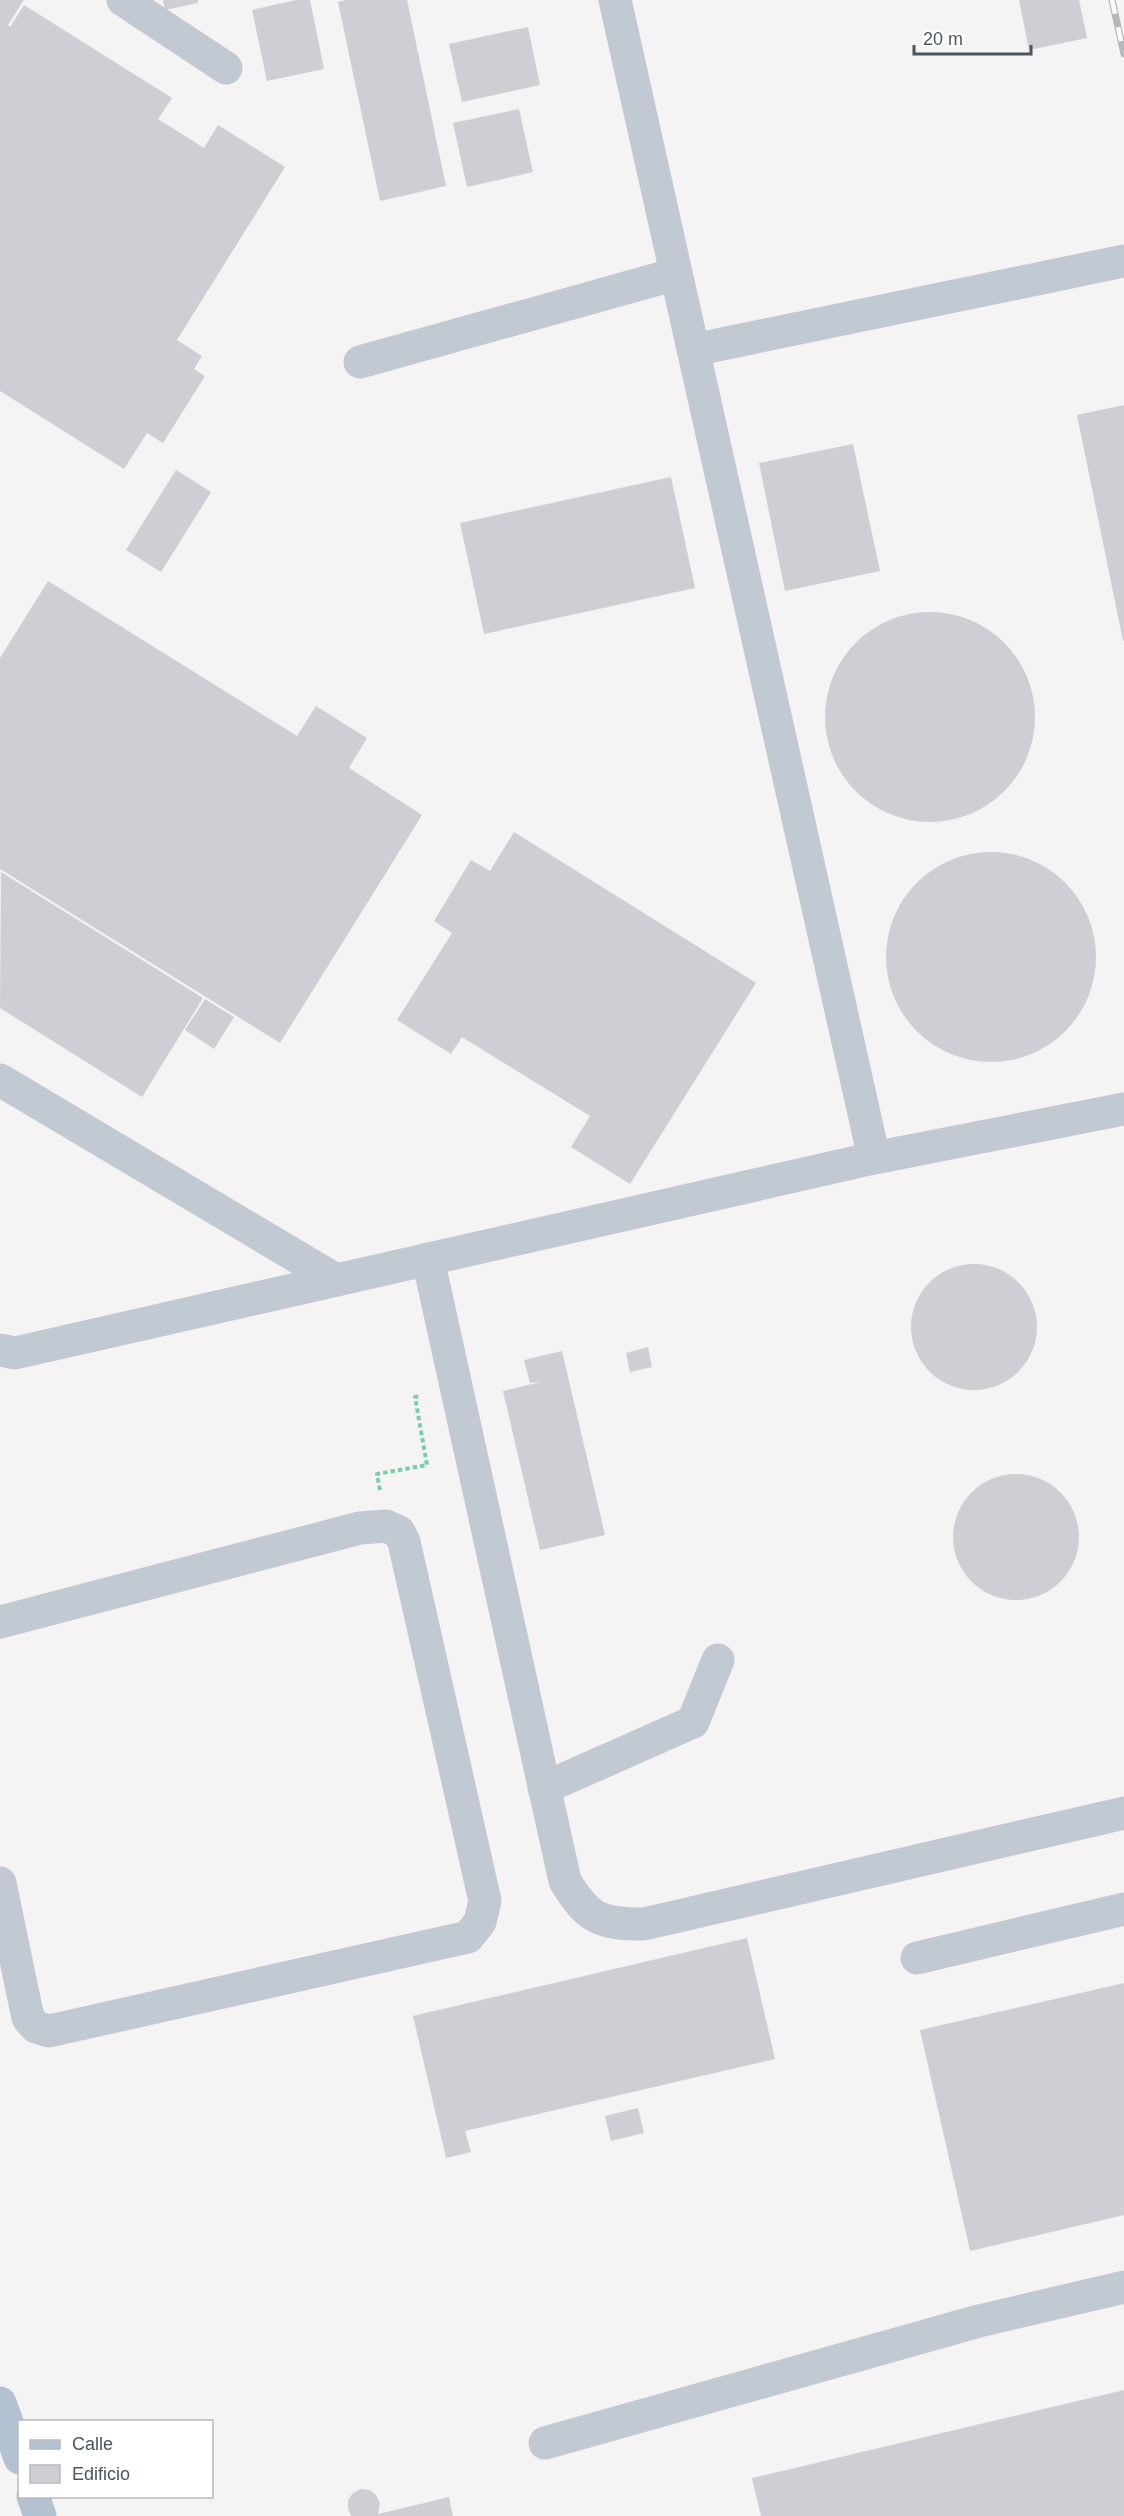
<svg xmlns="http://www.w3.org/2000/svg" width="1124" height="2516" viewBox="0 0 1124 2516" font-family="Helvetica,sans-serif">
<rect width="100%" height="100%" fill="#f5f3f3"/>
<g fill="#cdcfd5">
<polygon points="0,0 24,0 8,25 10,27 24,5 172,98 158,119 204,148 218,125 285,167 177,340 202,356 194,369 205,376 163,443 147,433 124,469 0,391"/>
<polygon points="163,0 198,0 198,3 165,10"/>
<polygon points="296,0 310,0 324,69 267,81 252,10"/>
<polygon points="346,0 407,0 446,186 380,201 338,2"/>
<polygon points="1019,0 1079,0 1087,38 1029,50"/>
<polygon points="528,27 540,85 462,102 449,44"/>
<polygon points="519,109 533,172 467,187 453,123"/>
<polygon points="1124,405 1124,641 1123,641 1077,415"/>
<polygon points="853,444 880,571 785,591 759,463"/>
<polygon points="176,470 211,492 161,572 126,550"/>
<polygon points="671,477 695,588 484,634 460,523"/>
<polygon points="48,581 297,736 316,706 367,738 349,768 422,815 280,1043 0,869 0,658"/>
<circle cx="930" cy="717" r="105"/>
<polygon points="514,832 756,983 630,1184 571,1147 590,1116 462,1037 451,1054 397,1020 452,933 434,921 471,860 490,871"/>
<circle cx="991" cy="957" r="105"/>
<polygon points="1,872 203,998 142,1097 0,1008"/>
<polygon points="205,999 234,1017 214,1049 185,1030"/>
<circle cx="974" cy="1327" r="63"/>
<polygon points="648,1347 652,1367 630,1372 626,1353"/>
<polygon points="562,1351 605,1535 540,1550 503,1391 541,1382 530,1383 524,1360"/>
<circle cx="1016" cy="1537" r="63"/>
<polygon points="747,1938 775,2059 465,2131 471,2152 446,2158 413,2016"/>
<polygon points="1124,1983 1124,2215 970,2251 920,2030"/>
<polygon points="638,2108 644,2133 611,2141 605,2116"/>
<polygon points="1124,2390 1124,2516 761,2516 752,2478"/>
<polygon points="361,2489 370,2490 376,2495 380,2503 378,2514 449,2497 453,2516 351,2516 348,2508 348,2500 353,2493"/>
</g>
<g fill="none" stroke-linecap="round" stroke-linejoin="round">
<polyline stroke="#7ad0a6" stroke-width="4" stroke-dasharray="4.5 3" stroke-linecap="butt" points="380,1490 377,1474 427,1465 415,1397 421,1396"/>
<g stroke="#c1cad2" stroke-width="33">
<polyline points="123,0 226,68"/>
<polyline points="615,0 874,1158"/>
<polyline points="693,350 1124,261"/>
<polyline points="360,362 676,274"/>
<polyline points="0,1080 336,1280"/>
<path d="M 428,1259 L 565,1881 C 588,1919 600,1924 644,1924 L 1124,1813"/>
<polyline points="0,1350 15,1353 874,1158 1124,1109"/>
<polyline points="0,1622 360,1528 386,1526 399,1532 404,1542 485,1901 480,1922 468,1937 49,2031 36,2027 28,2018 0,1883"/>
<polyline points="544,1788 693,1722 718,1660"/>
<polyline points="917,1958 1124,1909"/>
<polyline points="545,2443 979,2321 1124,2287"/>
</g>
<g stroke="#b3c2d1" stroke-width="33">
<polyline points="0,2403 20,2458"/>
<polyline points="33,2496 40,2516"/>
</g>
<g stroke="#b5b8bd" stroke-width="7">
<polyline id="rail" points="1112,0 1124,54"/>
</g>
<use href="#rail" stroke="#fff" stroke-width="4.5" stroke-dasharray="14" stroke-linecap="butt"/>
</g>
<rect x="18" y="2420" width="195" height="78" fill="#ffffff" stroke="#b7bbc0" stroke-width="1.5"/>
<rect x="30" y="2440" width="30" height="9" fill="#b3c2d1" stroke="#b7bbc0" stroke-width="1.5"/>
<text x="72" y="2450" font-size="18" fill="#4a5661">Calle</text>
<rect x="30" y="2465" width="30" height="18" fill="#cdcfd5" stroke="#b7bbc0" stroke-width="1.5"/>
<text x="72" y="2480" font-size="18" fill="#4a5661">Edificio</text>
<path d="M914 45v9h117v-9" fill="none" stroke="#4a5661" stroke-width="3"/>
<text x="923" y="45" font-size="18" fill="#4a5661" stroke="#ffffff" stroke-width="4.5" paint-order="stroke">20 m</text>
</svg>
